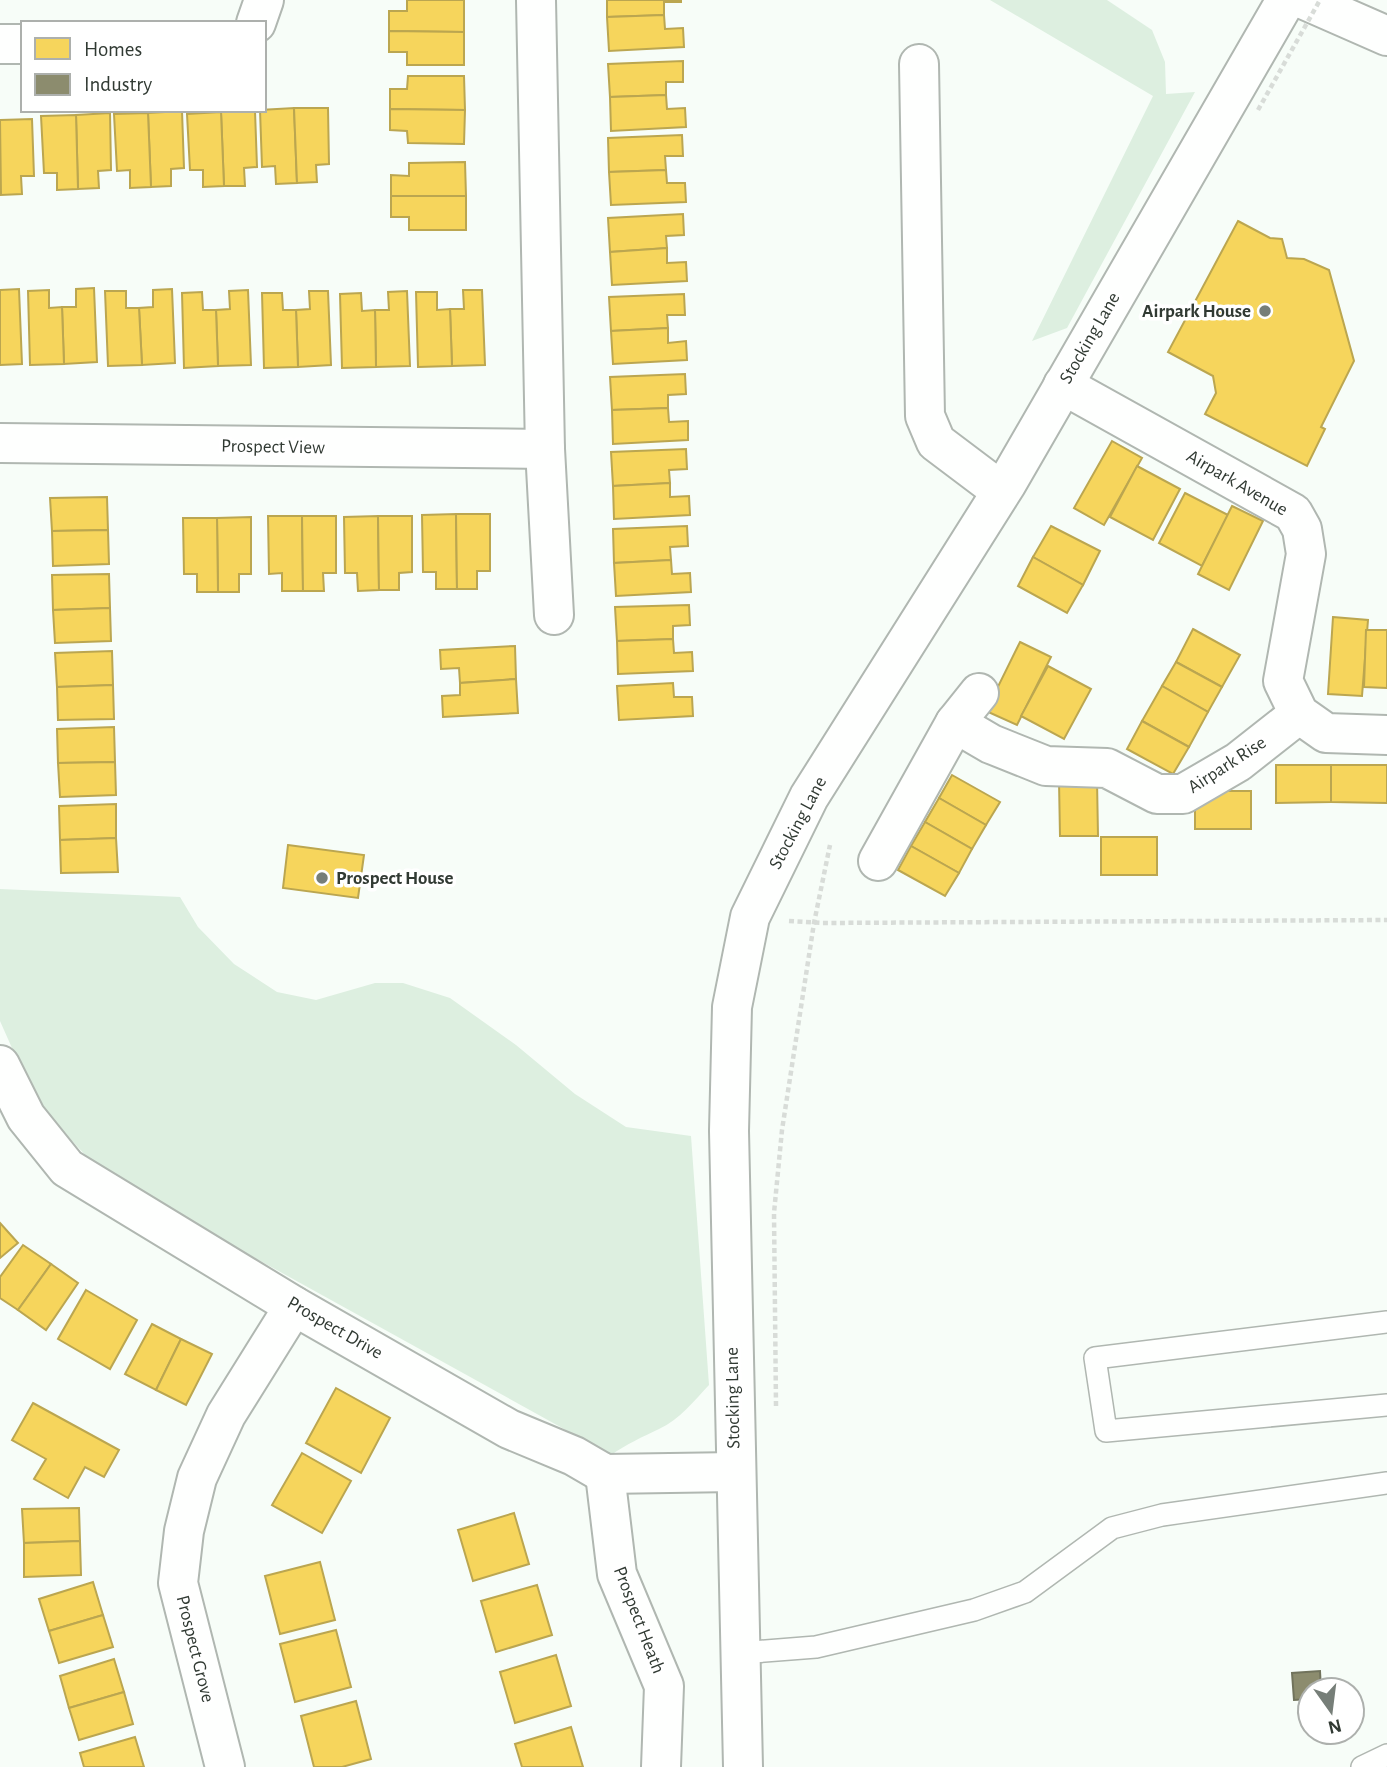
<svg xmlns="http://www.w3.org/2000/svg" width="1387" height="1767" viewBox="0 0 1387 1767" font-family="'Alegreya Sans',sans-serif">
<rect width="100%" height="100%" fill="#f7fdf8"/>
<g fill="#ddefe0">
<polygon points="990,0 1107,0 1152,30 1165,62 1166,94 1195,92 1067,328 1032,341 1153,96"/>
<path d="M 0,889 L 180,897 L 198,927 L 234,964 L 277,992 L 316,1000 L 375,983 L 403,983 L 450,998 L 516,1045 L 575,1094 L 626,1127 L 691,1136 L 709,1385 C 694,1401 680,1419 659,1429 C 642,1437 627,1444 611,1455 L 190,1222 L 87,1157 L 36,1102 L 0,1021 Z"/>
</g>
<g fill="#f6d55c" stroke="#bba650" stroke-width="2">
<polygon points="407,0 464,0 464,32 389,31 389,11 407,11"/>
<polygon points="607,0 681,0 681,2 664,2 664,15 607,17"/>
<polygon points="664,15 665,29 683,28 684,47 609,51 607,17"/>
<polygon points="389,31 464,32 464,65 407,65 407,52 389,52"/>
<polygon points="683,61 683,82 666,82 666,95 610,97 608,64"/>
<polygon points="408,76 464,76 465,110 390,109 390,89 407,89"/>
<polygon points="666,95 667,109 685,108 686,127 611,131 610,97"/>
<polygon points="294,108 297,183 276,184 275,166 262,167 260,110"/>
<polygon points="294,108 328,108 329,164 316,165 317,182 297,183"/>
<polygon points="390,109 465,110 464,144 408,143 407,131 390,130"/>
<polygon points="182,111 184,168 171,169 171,186 151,187 148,113"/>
<polygon points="255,111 257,167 244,168 245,186 224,186 221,112"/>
<polygon points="221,112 224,186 203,187 203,170 190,170 187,114"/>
<polygon points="110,113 111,170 98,171 99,188 78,189 76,115"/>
<polygon points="148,113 151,187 130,188 130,170 117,171 114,114"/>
<polygon points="76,115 78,189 57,190 57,173 44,173 41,116"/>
<polygon points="32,119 34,176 21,176 22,194 1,195 0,120"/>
<polygon points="682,135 683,156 665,156 666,170 609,172 608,138"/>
<polygon points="465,162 466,196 391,196 391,175 409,176 409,163"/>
<polygon points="666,170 667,183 685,183 686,202 611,205 609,172"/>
<polygon points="391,196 466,196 466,230 409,230 409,217 391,217"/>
<polygon points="683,214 684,235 666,236 667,248 610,252 608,218"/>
<polygon points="1238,221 1270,238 1282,239 1287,258 1304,259 1329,270 1354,361 1321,427 1325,429 1307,466 1205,414 1216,393 1213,376 1168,352"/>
<polygon points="667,248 667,263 686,262 687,281 612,285 610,252"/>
<polygon points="94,288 97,362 64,364 62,307 76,307 76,289"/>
<polygon points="19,289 22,364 0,365 0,290"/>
<polygon points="172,289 175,363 142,365 139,308 153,307 153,290"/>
<polygon points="49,290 49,308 62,307 64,364 30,365 28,291"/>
<polygon points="248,290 251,365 218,366 216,310 230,309 229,291"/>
<polygon points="463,290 482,290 485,365 452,366 450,309 464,309"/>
<polygon points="105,291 126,291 126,308 139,308 142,365 108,366"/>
<polygon points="309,291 328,291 331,365 298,367 296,310 310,309"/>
<polygon points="407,291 410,366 376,367 375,310 389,310 388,292"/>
<polygon points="202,292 203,310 216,310 218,366 184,368 182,293"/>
<polygon points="416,292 437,292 437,310 450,309 452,366 418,367"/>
<polygon points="262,293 282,293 283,310 296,310 298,367 264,368"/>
<polygon points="361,293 362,311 375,310 376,367 342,368 340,294"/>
<polygon points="684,294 685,315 667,315 668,328 611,331 609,297"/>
<polygon points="668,328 668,343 686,341 687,360 613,364 611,331"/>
<polygon points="685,374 686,394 668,395 668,408 612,410 610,377"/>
<polygon points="668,408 669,422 688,421 688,440 613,444 612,410"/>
<polygon points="1112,441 1142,458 1104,525 1074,508"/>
<polygon points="686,449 687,469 669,470 670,483 613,486 611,452"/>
<polygon points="1137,466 1180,489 1153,540 1110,517"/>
<polygon points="670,483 670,497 689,496 690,515 614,519 613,486"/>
<polygon points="1185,493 1228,515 1202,566 1159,543"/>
<polygon points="107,497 108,530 52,531 50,498"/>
<polygon points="1232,506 1263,521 1229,590 1198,574"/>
<polygon points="456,514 457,589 436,589 436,572 423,572 422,515"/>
<polygon points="456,514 490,514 490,571 477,571 477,589 457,589"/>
<polygon points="268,516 302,516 303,591 282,591 282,573 269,574"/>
<polygon points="302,516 336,516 336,573 323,573 324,591 303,591"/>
<polygon points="378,516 379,590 358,591 357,573 345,573 344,517"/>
<polygon points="378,516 412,516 412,572 399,573 399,590 379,590"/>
<polygon points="251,517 251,574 239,574 239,592 218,592 217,518"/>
<polygon points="183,518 217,518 218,592 197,592 197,574 184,574"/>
<polygon points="687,526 688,546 670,547 671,560 614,563 613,529"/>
<polygon points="1051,526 1100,551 1083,585 1033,557"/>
<polygon points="108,530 109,564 53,566 52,531"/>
<polygon points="1033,557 1083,585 1067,613 1018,586"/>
<polygon points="671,560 672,574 690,573 691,592 616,596 614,563"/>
<polygon points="109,574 110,608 53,610 52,575"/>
<polygon points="689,605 690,625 673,626 673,639 617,641 615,607"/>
<polygon points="110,608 111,641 55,643 53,610"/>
<polygon points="1333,617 1368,620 1362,696 1328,694"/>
<polygon points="1193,629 1240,655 1222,687 1176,662"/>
<polygon points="1366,630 1387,630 1387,688 1364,687"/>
<polygon points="673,639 674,653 692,652 693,671 618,674 617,641"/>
<polygon points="1020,642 1051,657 1017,725 986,711"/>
<polygon points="515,646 516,679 460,683 459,668 441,669 440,650"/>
<polygon points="112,651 113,685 57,687 55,653"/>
<polygon points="1176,662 1222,687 1208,712 1162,686"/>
<polygon points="1048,666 1091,689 1064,739 1021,716"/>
<polygon points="516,679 518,713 443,717 442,696 460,695 460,683"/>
<polygon points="673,683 674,697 692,697 693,716 619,720 617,686"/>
<polygon points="113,685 114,719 58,720 57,687"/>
<polygon points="1162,686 1208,712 1189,747 1142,721"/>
<polygon points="1142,721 1189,747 1173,774 1127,749"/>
<polygon points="114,727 115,762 58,763 57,729"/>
<polygon points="115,762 116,795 60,797 58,763"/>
<polygon points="1276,765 1331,765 1331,802 1276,803"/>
<polygon points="1331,765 1387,765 1387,803 1331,802"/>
<polygon points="952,775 1000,802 986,825 939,798"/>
<polygon points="1097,780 1098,836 1060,836 1059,781"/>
<rect x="1195" y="791" width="56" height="38"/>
<polygon points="939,798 986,825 972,849 925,822"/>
<polygon points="116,804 116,838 60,840 59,806"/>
<polygon points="925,822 972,849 959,873 911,846"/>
<rect x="1101" y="837" width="56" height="38"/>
<polygon points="116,838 118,872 61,873 60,840"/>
<polygon points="288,845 364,855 358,898 283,888"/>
<polygon points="911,846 959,873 945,896 898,870"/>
<polygon points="0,1223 18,1243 0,1258"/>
<polygon points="23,1245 51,1264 18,1310 0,1298 0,1277"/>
<polygon points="51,1264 78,1283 46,1330 18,1310"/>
<polygon points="86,1290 137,1320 110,1369 58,1339"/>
<polygon points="152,1324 181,1339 156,1390 125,1374"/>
<polygon points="181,1339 212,1354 186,1405 156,1390"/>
<polygon points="336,1388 390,1418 361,1473 306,1443"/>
<polygon points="33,1403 119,1450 104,1477 85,1467 68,1498 34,1479 46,1459 12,1440"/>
<polygon points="302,1453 351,1481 322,1533 272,1505"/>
<polygon points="79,1508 80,1541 24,1543 22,1509"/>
<polygon points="514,1513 529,1564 473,1581 458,1530"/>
<polygon points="80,1541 81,1575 24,1577 24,1543"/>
<polygon points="320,1562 335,1620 280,1634 265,1576"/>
<polygon points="93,1582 103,1615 49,1631 39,1599"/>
<polygon points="537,1585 552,1635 496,1652 481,1601"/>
<polygon points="103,1615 113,1647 59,1663 49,1631"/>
<polygon points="336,1630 351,1687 295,1702 280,1644"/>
<polygon points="556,1655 571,1706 515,1723 500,1672"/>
<polygon points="114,1659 124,1692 69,1708 60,1676"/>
<polygon points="124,1692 133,1724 79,1740 69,1708"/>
<polygon points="356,1701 371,1759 342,1767 314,1767 301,1716"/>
<polygon points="571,1727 583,1767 522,1767 515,1744"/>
<polygon points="135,1737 144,1767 84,1767 80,1753"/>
</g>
<polygon fill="#8c8c6e" stroke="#71735c" stroke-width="2" points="1320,1671 1321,1690 1310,1690 1310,1699 1294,1700 1292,1673"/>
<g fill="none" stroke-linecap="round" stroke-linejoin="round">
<g stroke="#b0b7b1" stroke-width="24">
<g id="lane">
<polyline points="1387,1322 1095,1358 1106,1431 1387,1405"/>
<polyline points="740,1653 816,1647 974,1610 1025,1592 1112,1528 1162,1515 1387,1483"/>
<polyline points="1362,1767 1387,1755"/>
</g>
</g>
<g stroke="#b0b7b1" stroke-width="42">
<g id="street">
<polyline points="536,0 545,449 554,615"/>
<polyline points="256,23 264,0"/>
<polyline points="0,44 23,44"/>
<polyline points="919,64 925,416 936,442 1001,491"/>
<polyline points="1063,385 1293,513 1302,529 1306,554 1283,681 1299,714 1326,733 1387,735"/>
<polyline points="0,443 545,449"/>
<polyline points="955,723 991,744 1046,766 1107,768 1157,794 1183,794 1238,762 1299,714"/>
<polyline points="878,861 955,723 979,693"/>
<polyline points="0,1065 26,1117 67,1168 294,1306 509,1429 574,1456 605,1474 735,1472"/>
<polyline points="605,1474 617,1574 664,1686 661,1767"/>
<polyline points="225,1767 178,1583 184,1531 197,1478 226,1415 294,1306"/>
</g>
</g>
<g stroke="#b0b7b1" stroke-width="42">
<polyline id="secondary" points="743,1767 729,1131 732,1007 750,917 809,797 1007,483 1286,0"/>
</g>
<g stroke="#b0b7b1" stroke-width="42">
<polyline id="highway" points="1305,0 1387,36"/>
</g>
<g stroke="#d8dcd8" stroke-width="4.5" stroke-dasharray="5 3.5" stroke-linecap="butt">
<polyline points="789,921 822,923 1387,920"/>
<polyline points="776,1406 774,1213 782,1130 814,923 830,845"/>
</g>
<use href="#lane" stroke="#fefffe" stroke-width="21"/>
<use href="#street" stroke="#fefffe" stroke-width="38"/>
<use href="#secondary" stroke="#fefffe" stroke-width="38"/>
<use href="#highway" stroke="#fefffe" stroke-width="38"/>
<polyline stroke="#d8dcd8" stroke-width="4.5" stroke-dasharray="5 3.5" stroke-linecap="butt" points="1258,110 1320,0"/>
</g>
<g fill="#767e78" stroke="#fff" stroke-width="2.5">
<circle cx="1265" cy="311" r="7"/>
<circle cx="322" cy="878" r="7"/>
</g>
<g text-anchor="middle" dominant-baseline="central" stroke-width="7" stroke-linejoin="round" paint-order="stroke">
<g font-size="19" font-weight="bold" fill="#313a33" stroke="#fff" text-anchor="end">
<text x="1251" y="311">Airpark House</text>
<text x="336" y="878" text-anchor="start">Prospect House</text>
</g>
<g font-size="19" fill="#313a33" stroke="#fff">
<text transform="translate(1090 338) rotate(-60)">Stocking Lane</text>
<text transform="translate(273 447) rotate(1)">Prospect View</text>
<text transform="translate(1237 483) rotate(30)">Airpark Avenue</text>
<text transform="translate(1227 765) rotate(-33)">Airpark Rise</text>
<text transform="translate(798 823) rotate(-62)">Stocking Lane</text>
<text transform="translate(335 1328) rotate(30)">Prospect Drive</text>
<text transform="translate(733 1398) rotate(-91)">Stocking Lane</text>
<text transform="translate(639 1620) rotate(69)">Prospect Heath</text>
<text transform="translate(195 1649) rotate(76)">Prospect Grove</text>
</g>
</g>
<rect x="21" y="21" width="245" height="91" fill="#ffffff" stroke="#adb0ad" stroke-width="2"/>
<rect x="35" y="38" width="35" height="21" fill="#f6d55c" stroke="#adb0ad" stroke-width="2"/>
<text x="84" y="56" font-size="21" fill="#313a33">Homes</text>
<rect x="35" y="74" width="35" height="21" fill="#8c8c6e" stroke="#adb0ad" stroke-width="2"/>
<text x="84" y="91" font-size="21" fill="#313a33">Industry</text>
<g transform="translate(1331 1711) rotate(166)"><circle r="33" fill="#ffffff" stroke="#adb0ad" stroke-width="2"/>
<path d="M0-5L12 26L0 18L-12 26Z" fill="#767e78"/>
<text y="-10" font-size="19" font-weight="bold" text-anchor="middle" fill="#313a33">N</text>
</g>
</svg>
